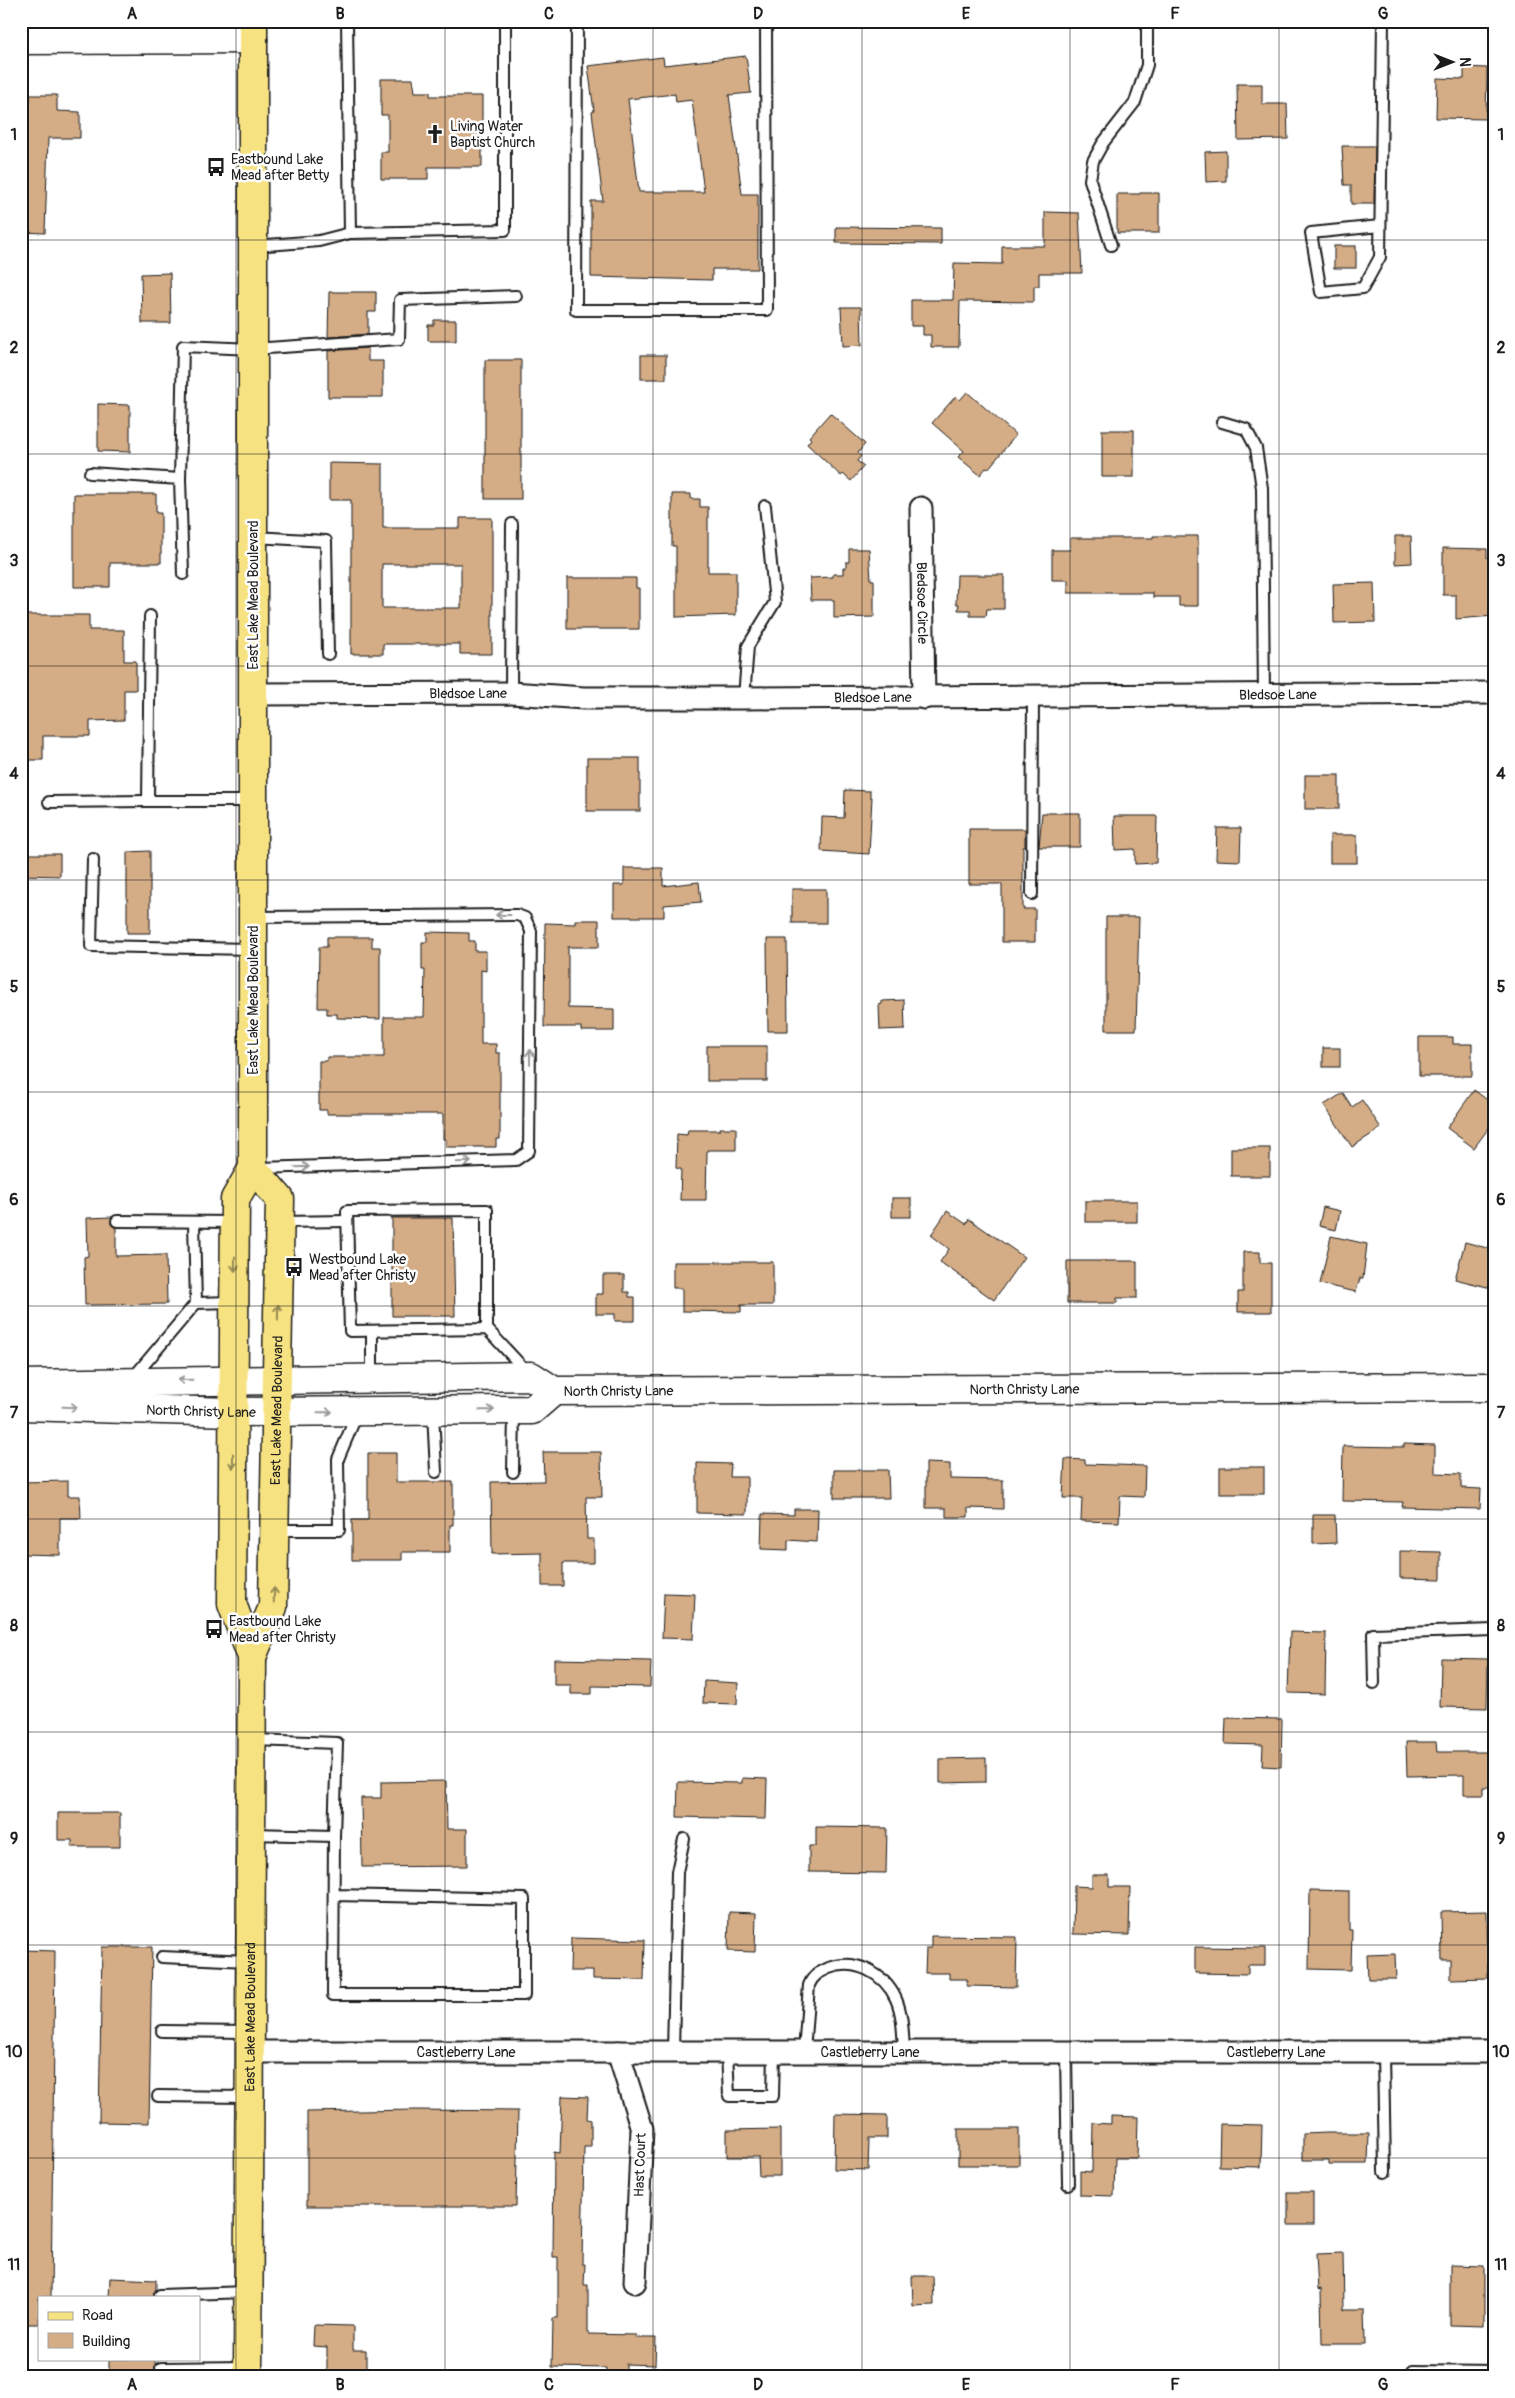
<svg xmlns="http://www.w3.org/2000/svg" width="1515" height="2398" viewBox="0 0 1515 2398" font-family="Pangolin,sans-serif">
<rect width="100%" height="100%" fill="#fff"/>
<filter id="ink" filterUnits="userSpaceOnUse"><feTurbulence type="fractalNoise" baseFrequency=".02" numOctaves="2"/><feDisplacementMap in="SourceGraphic" scale="10" xChannelSelector="R" yChannelSelector="G"/><feConvolveMatrix kernelMatrix="1 2 1 2 8 2 1 2 1" color-interpolation-filters="sRGB"/></filter>
<g filter="url(#ink)">
<g fill="#d4ac85" stroke="#1c1c1c" fill-rule="evenodd">
<path d="M 746,56 L 751,93 L 729,95 L 742,194 L 758,194 L 758,269 L 712,269 L 712,280 L 591,277 L 591,201 L 603,201 L 592,112 L 594,111 L 588,66 L 663,57 L 664,65 ZM 675,94 L 676,102 L 692,100 L 704,192 L 639,192 L 628,99 Z"/>
<polygon points="1464,67 1487,68 1486,119 1436,118 1437,78 1464,79"/>
<polygon points="381,79 413,79 415,92 430,92 430,96 482,96 482,167 428,167 428,179 381,179 381,152 388,152 388,115 381,115"/>
<polygon points="1237,84 1262,84 1262,104 1287,104 1288,139 1238,140"/>
<polygon points="30,95 57,95 57,111 80,112 80,138 48,138 45,233 21,232 21,103 30,103"/>
<polygon points="1342,146 1375,146 1374,204 1351,204 1351,185 1344,185"/>
<polygon points="1226,151 1226,181 1206,182 1205,152"/>
<polygon points="1140,193 1159,193 1159,233 1117,233 1117,194 1140,194"/>
<polygon points="1045,212 1079,213 1082,273 1039,273 1039,286 1034,286 1034,302 960,301 959,347 931,347 931,335 923,335 923,326 911,326 911,300 953,300 954,263 1002,264 1002,246 1045,246"/>
<polygon points="836,227 941,228 941,244 836,243"/>
<rect x="1334" y="246" width="22" height="22"/>
<polygon points="170,273 171,323 142,323 141,274"/>
<polygon points="329,292 376,292 376,312 368,312 368,334 328,337"/>
<polygon points="841,307 861,307 862,345 843,346"/>
<polygon points="434,320 456,320 456,341 428,341 428,325 434,325"/>
<polygon points="368,348 368,361 383,361 383,397 328,397 328,351"/>
<rect x="641" y="355" width="25" height="24"/>
<rect x="485" y="360" width="36" height="139"/>
<polygon points="967,392 1016,435 988,469 986,468 980,475 958,457 964,451 932,423 956,396 960,400"/>
<polygon points="98,404 130,405 130,452 98,451"/>
<polygon points="830,413 865,444 858,453 861,456 857,461 864,466 851,481 843,474 841,476 807,444 811,439 809,437"/>
<rect x="1102" y="430" width="32" height="47"/>
<path d="M 329,463 L 383,464 L 383,528 L 460,528 L 460,518 L 492,518 L 492,654 L 460,654 L 460,644 L 383,644 L 383,654 L 351,654 L 351,500 L 329,500 ZM 382,564 L 461,564 L 461,608 L 382,608 Z"/>
<polygon points="74,494 156,494 156,513 161,513 161,563 110,563 110,587 74,587"/>
<polygon points="672,494 691,494 691,499 700,499 700,507 708,507 708,572 736,572 736,615 676,617 676,546 672,546"/>
<polygon points="1153,536 1198,536 1198,606 1179,606 1179,597 1153,597 1153,593 1068,593 1068,580 1052,580 1052,550 1070,550 1070,538 1153,538"/>
<polygon points="1395,536 1411,536 1412,563 1395,564"/>
<polygon points="1443,548 1487,549 1487,558 1494,558 1494,616 1456,619 1456,595 1443,595"/>
<polygon points="849,549 869,549 871,580 874,580 874,617 834,618 834,600 811,600 810,578 833,577 833,574 843,574 843,568 846,568 846,562 849,562"/>
<polygon points="957,575 1004,575 1004,609 987,609 986,616 970,616 970,610 958,610 959,604 956,604"/>
<polygon points="567,578 636,578 636,588 639,588 639,629 567,629"/>
<polygon points="1374,583 1375,622 1334,623 1333,584"/>
<polygon points="21,615 89,615 89,630 124,630 124,661 136,661 136,690 124,690 124,720 90,721 90,736 43,736 43,760 21,760"/>
<rect x="587" y="758" width="53" height="53"/>
<rect x="1305" y="775" width="34" height="34"/>
<polygon points="845,790 870,791 870,797 872,797 869,854 821,851 822,817 844,818"/>
<polygon points="1042,813 1080,813 1080,847 1039,847"/>
<polygon points="1114,816 1157,816 1156,863 1135,864 1135,849 1115,850"/>
<polygon points="1217,828 1241,828 1240,861 1216,860"/>
<polygon points="969,829 1025,829 1025,847 1023,847 1023,909 1035,909 1035,942 1002,942 1002,884 969,884"/>
<rect x="1330" y="835" width="27" height="28"/>
<polygon points="150,851 150,933 127,933 127,852"/>
<polygon points="21,854 60,854 60,876 21,875"/>
<polygon points="624,868 663,868 663,886 699,882 701,902 664,905 664,917 614,917 614,885 624,885"/>
<rect x="792" y="889" width="34" height="34"/>
<polygon points="1106,917 1139,917 1136,1030 1106,1030"/>
<polygon points="575,920 599,920 599,947 568,947 568,1008 614,1009 614,1031 581,1031 581,1027 544,1027 545,923 575,924"/>
<polygon points="427,932 469,933 469,941 475,941 475,951 486,951 486,971 481,970 481,1044 496,1044 496,1053 500,1053 500,1139 496,1139 496,1147 446,1147 446,1139 443,1139 443,1114 327,1114 327,1110 319,1110 319,1061 327,1061 327,1057 384,1057 384,1017 424,1017 425,970 422,970 422,942 427,942"/>
<polygon points="327,937 372,937 372,947 380,947 380,1019 337,1018 337,1014 327,1014 327,1008 318,1008 319,947 327,947"/>
<polygon points="767,939 787,939 788,1031 768,1031"/>
<polygon points="904,1000 905,1029 880,1030 879,1005 882,1004 882,1001"/>
<polygon points="1419,1037 1453,1037 1453,1044 1472,1044 1472,1076 1419,1076"/>
<rect x="707" y="1046" width="60" height="35"/>
<rect x="1323" y="1048" width="17" height="19"/>
<polygon points="1474,1090 1494,1105 1494,1121 1474,1148 1447,1128"/>
<polygon points="1343,1093 1352,1107 1362,1100 1381,1128 1352,1147 1324,1105"/>
<polygon points="720,1128 736,1128 736,1150 707,1150 706,1200 680,1200 681,1169 676,1168 677,1134 687,1135 688,1130 720,1130"/>
<rect x="1231" y="1148" width="39" height="28"/>
<rect x="892" y="1198" width="19" height="19"/>
<rect x="1085" y="1201" width="52" height="21"/>
<polygon points="1323,1207 1340,1211 1336,1230 1319,1226"/>
<polygon points="947,1211 966,1224 969,1219 1024,1257 994,1300 940,1262 949,1249 931,1235"/>
<polygon points="112,1217 111,1224 116,1228 116,1256 166,1255 167,1304 85,1305 84,1257 88,1256 87,1218"/>
<polygon points="392,1218 453,1218 455,1316 392,1316"/>
<polygon points="1331,1236 1367,1244 1363,1278 1360,1278 1356,1292 1320,1284"/>
<polygon points="1465,1242 1494,1250 1494,1276 1491,1288 1455,1279"/>
<polygon points="1243,1252 1260,1252 1260,1263 1271,1263 1271,1312 1238,1312 1238,1292 1243,1292"/>
<polygon points="1067,1261 1137,1261 1137,1298 1117,1298 1117,1303 1067,1303"/>
<polygon points="673,1262 773,1262 773,1305 741,1305 741,1312 682,1311 682,1288 673,1288"/>
<polygon points="603,1275 624,1275 624,1292 629,1292 629,1297 635,1297 635,1321 615,1321 615,1314 596,1314 596,1294 603,1294"/>
<polygon points="1404,1444 1435,1445 1435,1473 1461,1474 1461,1488 1481,1489 1480,1509 1402,1507 1403,1502 1342,1501 1343,1446 1404,1447"/>
<polygon points="543,1452 601,1452 602,1497 586,1497 587,1539 594,1539 594,1563 563,1563 563,1586 542,1586 542,1553 492,1554 491,1482 544,1481"/>
<polygon points="368,1453 396,1453 396,1482 453,1482 453,1525 450,1525 450,1552 402,1552 402,1560 352,1560 352,1520 368,1520"/>
<polygon points="1065,1459 1085,1460 1085,1464 1145,1466 1144,1497 1120,1496 1119,1522 1081,1521 1082,1498 1063,1498"/>
<polygon points="697,1463 731,1464 730,1477 747,1477 747,1514 697,1513"/>
<polygon points="926,1463 950,1464 950,1479 1003,1480 1003,1509 968,1508 968,1517 946,1517 946,1508 926,1508"/>
<rect x="1220" y="1467" width="44" height="27"/>
<polygon points="834,1470 888,1470 889,1498 834,1498"/>
<polygon points="68,1481 68,1496 80,1496 81,1518 60,1518 60,1555 21,1554 21,1482"/>
<polygon points="794,1509 818,1509 817,1542 788,1540 788,1550 761,1549 762,1514 794,1515"/>
<polygon points="1313,1515 1335,1515 1336,1543 1313,1544"/>
<polygon points="1400,1551 1441,1552 1441,1579 1400,1578"/>
<polygon points="664,1593 695,1594 693,1639 662,1638"/>
<polygon points="1290,1632 1326,1633 1325,1694 1288,1693"/>
<polygon points="1441,1658 1488,1659 1487,1708 1440,1707"/>
<polygon points="554,1659 651,1661 650,1687 592,1686 592,1694 571,1694 571,1685 554,1685"/>
<polygon points="704,1681 738,1683 737,1704 703,1703"/>
<polygon points="1226,1718 1282,1719 1281,1767 1262,1766 1263,1745 1225,1744"/>
<polygon points="1406,1742 1436,1742 1437,1752 1494,1752 1494,1787 1483,1787 1483,1795 1464,1795 1464,1775 1407,1776"/>
<polygon points="986,1758 986,1782 940,1783 940,1759"/>
<polygon points="742,1778 767,1779 766,1819 677,1817 678,1782 742,1783"/>
<polygon points="446,1781 447,1829 467,1829 467,1866 362,1867 361,1798 381,1798 381,1782"/>
<polygon points="58,1813 120,1813 120,1847 72,1847 72,1840 58,1840"/>
<polygon points="816,1827 887,1828 886,1873 809,1872 809,1846 816,1846"/>
<polygon points="1092,1875 1109,1875 1109,1887 1130,1887 1129,1935 1073,1934 1074,1886 1092,1887"/>
<polygon points="1310,1890 1349,1891 1349,1930 1352,1930 1351,1970 1309,1969"/>
<polygon points="1487,1911 1488,1978 1451,1979 1451,1960 1442,1960 1441,1912"/>
<polygon points="729,1912 756,1913 755,1952 728,1951"/>
<polygon points="931,1936 1017,1937 1016,1987 967,1986 967,1979 949,1979 949,1973 925,1973 926,1948 931,1948"/>
<polygon points="571,1938 645,1940 644,1980 593,1979 593,1971 570,1971"/>
<polygon points="102,1947 152,1947 149,2123 99,2122"/>
<polygon points="1195,1947 1265,1948 1265,1965 1248,1965 1248,1974 1195,1973"/>
<polygon points="21,1950 55,1951 51,2297 39,2297 39,2324 21,2324"/>
<polygon points="1395,1954 1396,1979 1368,1979 1367,1955"/>
<polygon points="562,2096 588,2097 587,2119 591,2120 591,2147 584,2147 582,2264 585,2264 584,2285 588,2285 588,2334 636,2335 636,2338 656,2338 655,2365 626,2364 626,2377 606,2377 606,2368 552,2367 553,2318 558,2318 558,2257 553,2257 554,2152 560,2153"/>
<polygon points="414,2110 518,2111 516,2206 307,2206 307,2112"/>
<polygon points="835,2114 887,2115 887,2138 869,2138 868,2170 834,2169"/>
<polygon points="1111,2116 1138,2117 1137,2158 1115,2158 1114,2196 1080,2195 1080,2171 1092,2172 1093,2123 1111,2124"/>
<polygon points="1220,2124 1262,2125 1261,2167 1219,2166"/>
<polygon points="780,2129 780,2176 759,2176 758,2157 727,2157 727,2130"/>
<rect x="958" y="2129" width="61" height="36"/>
<polygon points="1327,2133 1369,2133 1368,2164 1329,2164 1329,2160 1303,2160 1303,2134"/>
<rect x="1288" y="2192" width="25" height="33"/>
<polygon points="1343,2253 1344,2310 1364,2310 1365,2344 1322,2344 1321,2289 1318,2290 1316,2254"/>
<polygon points="1450,2265 1484,2266 1484,2326 1450,2325"/>
<polygon points="912,2276 933,2276 934,2305 913,2306"/>
<polygon points="110,2278 156,2280 156,2289 154,2297 109,2297"/>
<polygon points="314,2325 353,2326 353,2350 366,2350 366,2373 327,2372 327,2347 313,2346"/>
<rect x="109" y="2359" width="46" height="18"/>
</g>
<g fill="none" stroke-linecap="round" stroke-linejoin="round">
<g stroke="#1c1c1c" stroke-width="14">
<g id="lane">
<polyline points="347,21 350,233"/>
<polyline points="577,21 576,310 767,310 766,21"/>
<polyline points="1380,226 1311,233 1321,292 1363,288 1380,257 1383,21"/>
<polyline points="1111,245 1090,180 1093,161 1103,143 1135,102 1147,65 1147,21"/>
<polyline points="254,246 319,241 350,233 505,230 505,21"/>
<polyline points="1222,422 1246,429 1256,448 1262,488 1264,696"/>
<polyline points="90,473 180,479"/>
<polyline points="254,537 326,541 328,654"/>
<polyline points="183,574 180,479 183,346 253,349 399,339 400,300 516,296"/>
<polyline points="150,616 148,801 252,801"/>
<polyline points="511,693 512,524"/>
<polyline points="744,698 748,646 775,602 765,506"/>
<polyline points="49,802 148,801"/>
<polyline points="93,859 91,946 252,949"/>
<polyline points="1032,894 1033,697"/>
<polyline points="253,917 517,915 525,918 531,931 529,1151 516,1160 259,1168"/>
<polyline points="117,1221 234,1222"/>
<polyline points="281,1222 347,1221"/>
<polyline points="196,1303 232,1302"/>
<polyline points="487,1329 350,1331 347,1211 487,1210 487,1329 527,1372"/>
<polyline points="372,1331 372,1377"/>
<polyline points="132,1379 196,1303 194,1222"/>
<polyline points="433,1412 436,1472"/>
<polyline points="513,1472 514,1411"/>
<polyline points="276,1530 339,1530 338,1459 357,1414"/>
<polyline points="1374,1683 1373,1634 1494,1630"/>
<polyline points="251,1834 334,1836 337,1743 253,1740"/>
<polyline points="334,1895 524,1899 524,1995 333,1995 334,1836"/>
<polyline points="162,1957 248,1961"/>
<polyline points="162,2031 248,2032"/>
<polyline points="673,2052 677,1872 684,1839"/>
<polyline points="727,2052 729,2096 773,2096 774,2052"/>
<path d="M 804,2052 L 809,1985 C 813,1975 820,1972 829,1968 C 855,1958 884,1973 896,1999 C 903,2015 903,2034 904,2052"/>
<polyline points="1066,2052 1068,2184"/>
<polyline points="1383,2052 1385,2172"/>
<polyline points="158,2096 247,2097"/>
<polyline points="160,2295 247,2292"/>
<polyline points="161,2368 247,2367"/>
<polyline points="1413,2371 1494,2372"/>
</g>
</g>
<g stroke="#1c1c1c" stroke-width="25">
<g id="street">
<path id="s1" d="M 921,508 L 924,698"/>
<path id="s2" d="M 253,694 L 511,693 L 584,698 L 744,698 L 1494,693"/>
<path id="s3" d="M 248,2052 L 1494,2052"/>
<polyline points="618,2052 642,2129 635,2282"/>
</g>
</g>
<g stroke="#1c1c1c" stroke-width="31">
<g id="secondary">
<polyline points="21,40 253,39"/>
<path id="s4" d="M 21,1384 L 531,1376 L 554,1391 L 1494,1387"/>
<path id="s5" d="M 21,1406 L 233,1412 L 532,1410 L 554,1391"/>
</g>
</g>
<g stroke="#1c1c1c" stroke-width="31">
<g id="primary">
<path id="s6" d="M 252,1657 L 273,1607 L 280,1199 L 253,1168"/>
<path id="s7" d="M 248,2377 L 252,1657 L 232,1604 L 235,1199 L 253,1168 L 253,21"/>
</g>
</g>
<use href="#lane" stroke="#fff" stroke-width="10"/>
<use href="#street" stroke="#fff" stroke-width="21"/>
<use href="#secondary" stroke="#fff" stroke-width="28"/>
<use href="#primary" stroke="#f7e281" stroke-width="28"/>
</g>
<defs><path id="oneway-shaft" d="M-6 0H5M1.5-3L5.5 0L1.5 3" fill="none" stroke-width="1.6" stroke-linecap="round" stroke-linejoin="round" transform="scale(1.25)"/></defs>
<g stroke="#999">
<use href="#oneway-shaft" transform="translate(503 915) rotate(180)"/>
<use href="#oneway-shaft" transform="translate(530 1057) rotate(-90)"/>
<use href="#oneway-shaft" transform="translate(464 1162) rotate(-2)"/>
<use href="#oneway-shaft" transform="translate(302 1167) rotate(-2)"/>
<use href="#oneway-shaft" transform="translate(185 1380) rotate(179)"/>
<use href="#oneway-shaft" transform="translate(70 1407) rotate(2)"/>
<use href="#oneway-shaft" transform="translate(487 1410) rotate(-1)"/>
<use href="#oneway-shaft" transform="translate(325 1412) rotate(-1)"/>
</g>
<g stroke="#948954">
<use href="#oneway-shaft" transform="translate(235 1264) rotate(90)"/>
<use href="#oneway-shaft" transform="translate(278 1312) rotate(-89)"/>
<use href="#oneway-shaft" transform="translate(233 1461) rotate(90)"/>
<use href="#oneway-shaft" transform="translate(274 1595) rotate(-89)"/>
</g>
</g>
<path fill="none" stroke="#1c1c1c" stroke-width="1" stroke-opacity="0.55" d="M 236,21 L 236,2377M 445,21 L 445,2377M 653,21 L 653,2377M 862,21 L 862,2377M 1070,21 L 1070,2377M 1279,21 L 1279,2377M 21,240 L 1494,240M 21,454 L 1494,454M 21,666 L 1494,666M 21,880 L 1494,880M 21,1092 L 1494,1092M 21,1306 L 1494,1306M 21,1519 L 1494,1519M 21,1732 L 1494,1732M 21,1945 L 1494,1945M 21,2158 L 1494,2158"/>
<defs>
<g id="church-bare" transform="scale(1.5)"><path d="M-1.2-6h2.4v3.5h3.3v2.4h-3.3V6h-2.4V-.1h-3.3v-2.4h3.3Z" fill="#1c1c1c" stroke="#fff" stroke-width="2.5" paint-order="stroke"/></g>
<g id="bus-bare" transform="scale(1.5)"><path d="M-5-6H5V4H4V6H2V4H-2V6H-4V4H-5ZM-3.5-4V0h7V-4ZM-3.5 1.2v1.5H-2V1.2ZM2 1.2v1.5H3.5V1.2Z" fill="#1c1c1c" stroke="#fff" stroke-width="2.5" paint-order="stroke"/></g>
</defs>
<g fill-rule="evenodd">
<use href="#church-bare" x="435" y="134"/>
<use href="#bus-bare" x="216" y="167"/>
<use href="#bus-bare" x="294" y="1267"/>
<use href="#bus-bare" x="214" y="1629"/>
</g>
<g text-anchor="middle" dominant-baseline="central" stroke-width="5" stroke-linejoin="round" paint-order="stroke">
<g font-size="14" fill="#1c1c1c" stroke="#fff" text-anchor="start">
<text x="450" y="126">Living Water<tspan x="450" dy="16">Baptist Church</tspan></text>
<text x="231" y="159">Eastbound Lake<tspan x="231" dy="16">Mead after Betty</tspan></text>
<text x="309" y="1259">Westbound Lake<tspan x="309" dy="16">Mead after Christy</tspan></text>
<text x="229" y="1621">Eastbound Lake<tspan x="229" dy="16">Mead after Christy</tspan></text>
</g>
<g font-size="14" fill="#1c1c1c" stroke="#fff">
<text transform="translate(253 595) rotate(-90)">East Lake Mead Boulevard</text>
<text stroke="none"><textPath href="#s1" startOffset="95">Bledsoe Circle</textPath></text>
<text stroke="none"><textPath href="#s2" startOffset="215">Bledsoe Lane</textPath></text>
<text stroke="none"><textPath href="#s2" startOffset="1025">Bledsoe Lane</textPath></text>
<text stroke="none"><textPath href="#s2" startOffset="620">Bledsoe Lane</textPath></text>
<text transform="translate(253 1000) rotate(-90)">East Lake Mead Boulevard</text>
<text stroke="none"><textPath href="#s4" startOffset="1008">North Christy Lane</textPath></text>
<text stroke="none"><textPath href="#s4" startOffset="602">North Christy Lane</textPath></text>
<text stroke="none"><textPath href="#s6" startOffset="251">East Lake Mead Boulevard</textPath></text>
<text stroke="none"><textPath href="#s5" startOffset="180">North Christy Lane</textPath></text>
<text stroke="none"><textPath href="#s7" startOffset="360">East Lake Mead Boulevard</textPath></text>
<text stroke="none"><textPath href="#s3" startOffset="218">Castleberry Lane</textPath></text>
<text stroke="none"><textPath href="#s3" startOffset="622">Castleberry Lane</textPath></text>
<text stroke="none"><textPath href="#s3" startOffset="1028">Castleberry Lane</textPath></text>
<text transform="translate(640 2165) rotate(-88)">Hast Court</text>
</g>
</g>
<rect width="1515" height="2398" fill="none" stroke="#fff" stroke-width="55"/>
<rect x="38" y="2296" width="162" height="65" fill="#ffffff" stroke="#a4a4a4"/>
<rect x="48" y="2312" width="25" height="8" fill="#f7e281" stroke="#a4a4a4"/>
<text x="82" y="2320" font-size="15" fill="#1c1c1c">Road</text>
<rect x="48" y="2333" width="25" height="15" fill="#d4ac85" stroke="#a4a4a4"/>
<text x="82" y="2346" font-size="15" fill="#1c1c1c">Building</text>
<g transform="translate(1452 62) rotate(90)" stroke="#ffffff" stroke-width="4" paint-order="stroke">
<path d="M0-4L9 19L0 12L-9 19Z" fill="#1c1c1c"/>
<text y="-8" font-size="14" font-weight="bold" text-anchor="middle" fill="#1c1c1c">N</text>
</g>
<rect x="28" y="28" width="1460" height="2342" fill="none" stroke="#1c1c1c" stroke-width="2"/>
<g font-size="16" text-anchor="middle" font-weight="bold" fill="#1c1c1c">
<text x="132" y="19">A</text>
<text x="340" y="19">B</text>
<text x="549" y="19">C</text>
<text x="758" y="19">D</text>
<text x="966" y="19">E</text>
<text x="1175" y="19">F</text>
<text x="1383" y="19">G</text>
<text x="14" y="140">1</text>
<text x="1501" y="140">1</text>
<text x="14" y="353">2</text>
<text x="1501" y="353">2</text>
<text x="14" y="566">3</text>
<text x="1501" y="566">3</text>
<text x="14" y="779">4</text>
<text x="1501" y="779">4</text>
<text x="14" y="992">5</text>
<text x="1501" y="992">5</text>
<text x="14" y="1205">6</text>
<text x="1501" y="1205">6</text>
<text x="14" y="1418">7</text>
<text x="1501" y="1418">7</text>
<text x="14" y="1631">8</text>
<text x="1501" y="1631">8</text>
<text x="14" y="1844">9</text>
<text x="1501" y="1844">9</text>
<text x="14" y="2057">10</text>
<text x="1501" y="2057">10</text>
<text x="14" y="2270">11</text>
<text x="1501" y="2270">11</text>
<text x="132" y="2390">A</text>
<text x="340" y="2390">B</text>
<text x="549" y="2390">C</text>
<text x="758" y="2390">D</text>
<text x="966" y="2390">E</text>
<text x="1175" y="2390">F</text>
<text x="1383" y="2390">G</text>
</g>
</svg>
